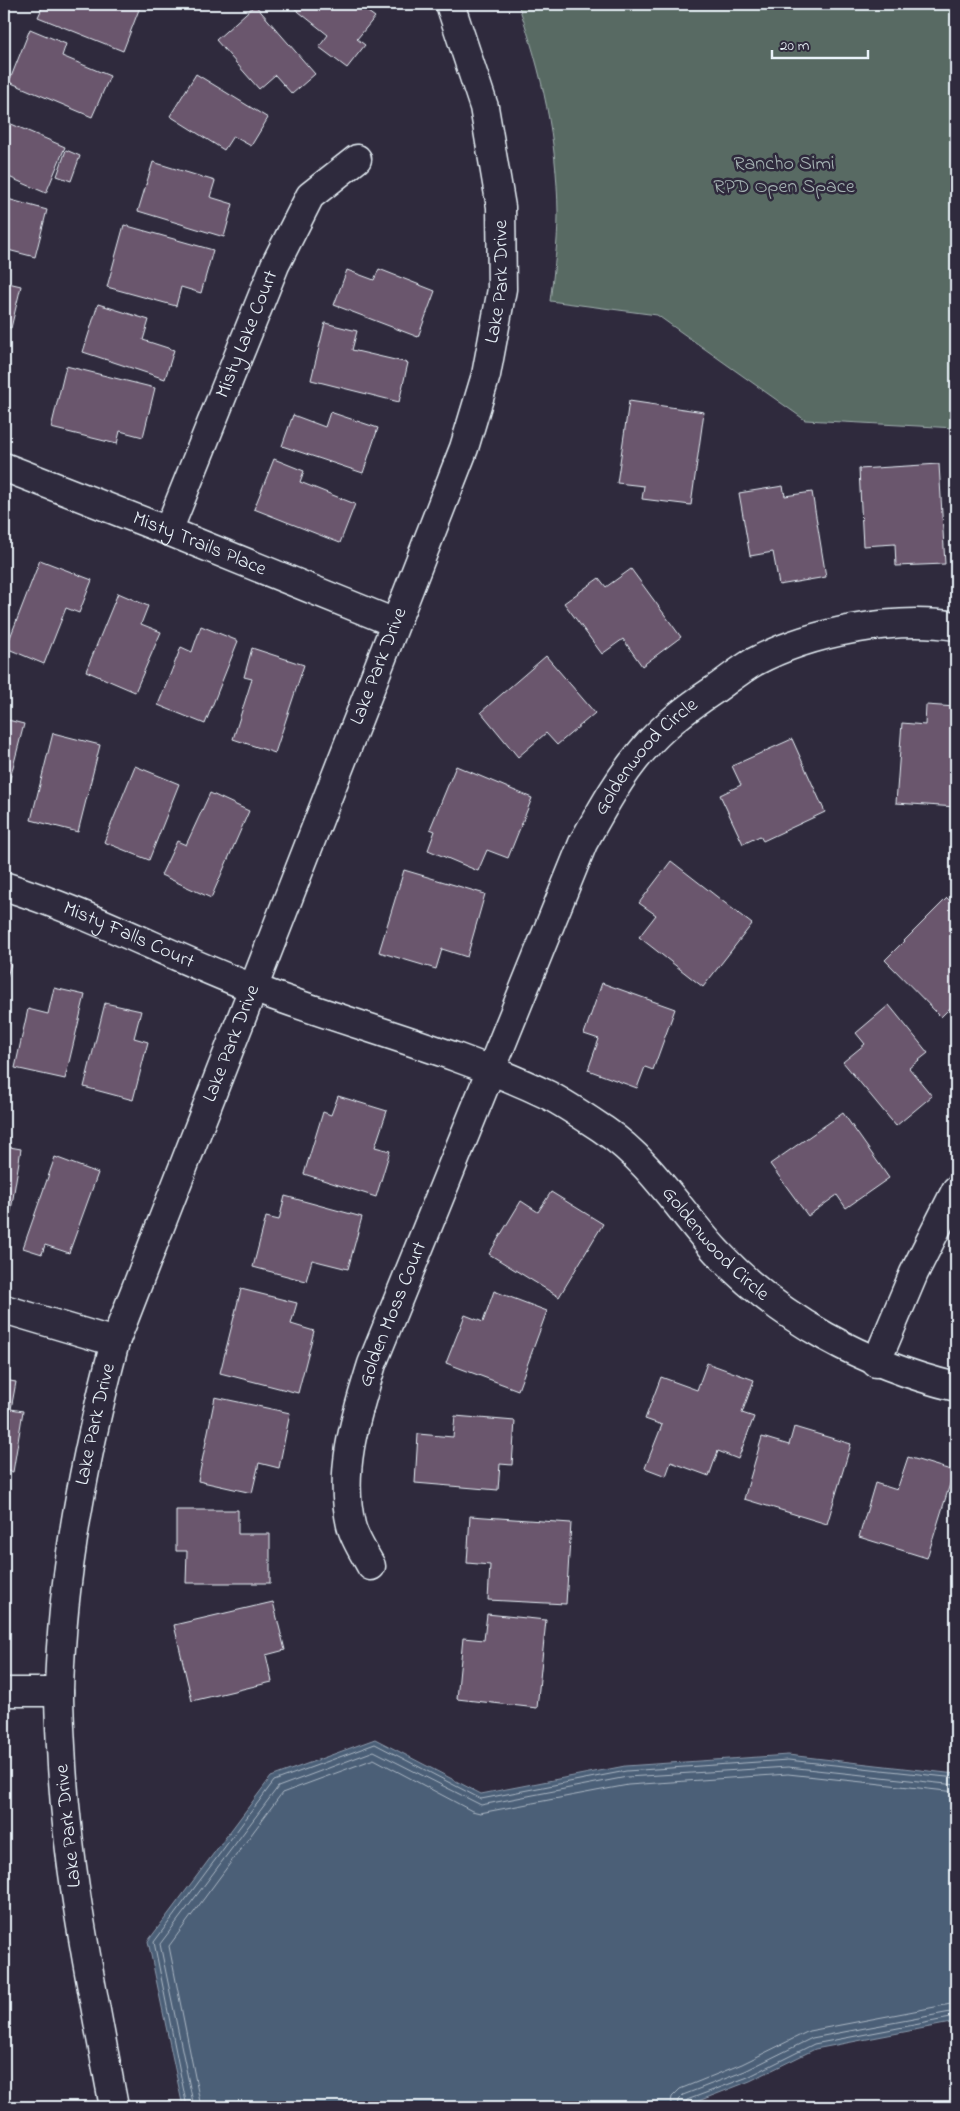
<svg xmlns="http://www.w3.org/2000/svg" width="960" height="2111" viewBox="0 0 960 2111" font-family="'Indie Flower',sans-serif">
<rect width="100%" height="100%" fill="#2f2a3d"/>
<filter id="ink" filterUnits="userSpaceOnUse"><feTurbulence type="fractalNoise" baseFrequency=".02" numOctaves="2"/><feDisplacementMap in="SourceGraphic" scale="10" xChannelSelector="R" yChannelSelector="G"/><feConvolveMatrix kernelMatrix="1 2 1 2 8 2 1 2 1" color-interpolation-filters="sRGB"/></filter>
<g filter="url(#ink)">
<path fill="#586b64" stroke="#a0aeae" d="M 518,4 L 956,4 L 956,428 L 805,420 L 657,315 L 550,301 C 554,271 558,242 558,213 C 557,139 542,73 518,4 Z"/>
<polygon fill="#4c5f77" stroke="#8a99ab" points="375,1739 481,1794 625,1766 788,1755 956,1774 956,2022 815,2049 750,2081 683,2107 183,2107 148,1941 271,1777"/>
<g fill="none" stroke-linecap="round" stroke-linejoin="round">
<g stroke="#aab7c4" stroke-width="1">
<polyline points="187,2107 154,1942 274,1781 375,1744 481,1799 626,1771 788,1760 956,1778"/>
<polyline points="194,2107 160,1944 278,1787 374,1751 481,1805 627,1777 788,1767 956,1785"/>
<polyline points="201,2107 169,1946 282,1793 374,1759 472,1811 480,1813 628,1785 788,1774 956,1792"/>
<polyline points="670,2107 672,2097 680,2089 742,2064 809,2031 956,2003"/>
<polyline points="677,2107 678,2100 683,2095 745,2071 812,2038 956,2011"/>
<polyline points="683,2107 687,2100 748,2077 814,2044 956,2017"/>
</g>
</g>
<g fill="#6a566d" stroke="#e8f1f8">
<polygon points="44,4 131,4 140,7 123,51 38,17"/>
<polygon points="289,4 357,4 375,17 357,39 365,45 347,68 319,47 328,35"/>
<polygon points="255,5 315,74 292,94 275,75 259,89 216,40"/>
<polygon points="30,29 66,44 62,56 110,76 92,117 9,82"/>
<polygon points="196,74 268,118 251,146 233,136 224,150 170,116"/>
<polygon points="9,123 65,147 46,193 4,175 4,135"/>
<polygon points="66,150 80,156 71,181 57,176"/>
<polygon points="153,162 215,181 210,197 233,204 224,237 138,211"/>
<polygon points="4,198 47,210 35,257 4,249"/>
<polygon points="124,225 213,250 201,293 181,287 176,306 107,287"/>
<polygon points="379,269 435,291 418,337 334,305 347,270 374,280"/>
<polygon points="4,282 21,286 11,328 4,326"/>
<polygon points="98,304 149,320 143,340 174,350 165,379 83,352"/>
<polygon points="325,323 357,331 352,350 408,363 399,402 311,380"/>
<polygon points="66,366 155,388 143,437 120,431 117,444 51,428"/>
<polygon points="629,401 704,412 691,505 642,499 644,486 617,483"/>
<polygon points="330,412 378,428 363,473 282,446 293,415 325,427"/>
<polygon points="274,459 304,471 300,482 355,504 340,543 254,509"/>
<polygon points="939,464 945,564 896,566 895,544 863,546 859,469"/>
<polygon points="783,486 785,496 812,492 826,577 779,585 773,552 750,556 739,493"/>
<polygon points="40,560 92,580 79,613 66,608 44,664 6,648"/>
<polygon points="631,569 681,637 642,666 623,639 602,654 564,603 599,578 606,587"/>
<polygon points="118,593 148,606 141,624 161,632 135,692 86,671"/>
<polygon points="201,626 238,641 205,724 158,705 181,647 192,652"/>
<polygon points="252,648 304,665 275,753 233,739 252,679 244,677"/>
<polygon points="546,656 595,713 557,745 546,733 518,757 481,712"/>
<polygon points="926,705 956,707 956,807 896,803 902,723 925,725"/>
<polygon points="4,719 24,724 4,802"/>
<polygon points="53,733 100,745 78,832 31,820"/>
<polygon points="792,739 825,812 763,841 760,836 743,844 720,795 741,785 732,766"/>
<polygon points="135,766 179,784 149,860 104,842"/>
<polygon points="456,766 532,798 508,858 487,850 478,871 428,850 435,831 430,829"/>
<polygon points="210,793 249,811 211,898 161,875 177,841 186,845"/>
<polygon points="671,861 752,924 703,987 639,937 656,915 639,903"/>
<polygon points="404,870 485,894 467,957 442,949 436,969 379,952"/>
<polygon points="947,898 956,907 956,1002 941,1017 885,960"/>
<polygon points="4,961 11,964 4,985"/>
<polygon points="602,983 675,1009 653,1070 645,1067 637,1088 588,1070 599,1039 584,1034"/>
<polygon points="54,988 85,995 65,1079 15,1068 28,1009 48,1014"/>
<polygon points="105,1003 141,1011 134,1038 148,1042 133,1100 84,1087"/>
<polygon points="889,1005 928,1053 909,1068 932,1096 896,1126 843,1062 865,1044 856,1033"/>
<polygon points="338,1096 387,1111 375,1147 390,1151 376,1197 304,1174 323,1112 331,1115"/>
<polygon points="843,1113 889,1178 846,1208 837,1195 808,1216 770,1164"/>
<polygon points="4,1146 21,1149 8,1229 4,1228"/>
<polygon points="55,1157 98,1173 69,1253 45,1245 42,1254 23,1248"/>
<polygon points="551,1192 603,1224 559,1297 489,1254 521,1201 538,1212"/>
<polygon points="285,1196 362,1217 348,1269 312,1260 306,1281 253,1267 266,1217 279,1220"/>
<polygon points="241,1289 297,1303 291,1324 314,1331 298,1393 220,1373"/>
<polygon points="494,1291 547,1311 518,1390 446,1363 465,1315 483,1322"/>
<polygon points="707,1363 754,1380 742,1413 754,1417 738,1459 718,1451 709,1476 671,1462 666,1476 645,1468 662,1425 645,1419 661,1377 697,1390"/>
<polygon points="4,1380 16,1382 11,1409 23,1411 13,1472 4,1470"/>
<polygon points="215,1397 290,1413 279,1468 259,1463 252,1493 198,1481"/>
<polygon points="455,1416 515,1421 512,1465 500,1464 498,1490 415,1483 418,1434 453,1437"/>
<polygon points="794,1427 851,1444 827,1524 744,1499 762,1437 789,1445"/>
<polygon points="908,1457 954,1471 927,1558 859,1537 875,1483 897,1490"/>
<polygon points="176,1510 238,1510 238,1534 270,1534 270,1583 186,1583 187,1551 176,1551"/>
<polygon points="470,1516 571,1523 566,1604 488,1600 490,1565 467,1563"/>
<polygon points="273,1602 285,1650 266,1655 272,1682 192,1701 174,1625"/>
<polygon points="487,1614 546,1620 537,1708 457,1699 463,1638 484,1640"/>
</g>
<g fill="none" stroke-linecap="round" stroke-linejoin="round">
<g stroke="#e8f1f8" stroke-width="31">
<g id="street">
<path id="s1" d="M 4,467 L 168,531 L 395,623"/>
<path id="s2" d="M 168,531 L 275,265 L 310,196 L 357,159"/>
<path id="s3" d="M 4,886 C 90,913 169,956 253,988 C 350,1025 454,1050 548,1095 C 567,1105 586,1118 604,1130 C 650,1161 679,1210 716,1251 C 780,1320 865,1365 956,1387"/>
<polyline points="4,1309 115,1342"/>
<polyline points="876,1363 914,1273 956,1190"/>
<path id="s4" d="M 371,1566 C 364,1553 354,1538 351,1525 C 338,1470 356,1416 372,1364 L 583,843 C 601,811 618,779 642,751 C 663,726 687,708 714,690 C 727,681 740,670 754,662 C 810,632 894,616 956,626"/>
<polyline points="4,1692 59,1692"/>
<path id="s5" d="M 114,2107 C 92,1987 66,1868 61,1746 C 60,1728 59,1709 59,1691 C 62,1572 85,1456 115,1342 L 464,448 L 486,375 L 502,289 L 501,207 L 484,107 L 450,4"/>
</g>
</g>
<use href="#street" stroke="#2f2a3d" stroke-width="28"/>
</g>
</g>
<g text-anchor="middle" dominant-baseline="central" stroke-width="5" stroke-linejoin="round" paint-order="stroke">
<g font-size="20" fill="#a7b5b5" stroke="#2f2a3d">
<text x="784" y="164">Rancho Simi<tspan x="784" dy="23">RPD Open Space</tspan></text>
</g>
<g font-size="20" fill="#e8f1f8" stroke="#2f2a3d">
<text stroke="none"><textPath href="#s5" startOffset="1905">Lake Park Drive</textPath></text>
<text stroke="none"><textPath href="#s2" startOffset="212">Misty Lake Court</textPath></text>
<text stroke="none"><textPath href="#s1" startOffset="210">Misty Trails Place</textPath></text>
<text stroke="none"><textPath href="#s5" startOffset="1500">Lake Park Drive</textPath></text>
<text stroke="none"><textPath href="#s4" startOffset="880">Goldenwood Circle</textPath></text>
<text stroke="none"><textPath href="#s3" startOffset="134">Misty Falls Court</textPath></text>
<text stroke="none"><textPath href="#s5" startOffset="1095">Lake Park Drive</textPath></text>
<text stroke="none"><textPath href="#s3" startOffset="809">Goldenwood Circle</textPath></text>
<text stroke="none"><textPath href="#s4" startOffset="264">Golden Moss Court</textPath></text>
<text stroke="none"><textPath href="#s5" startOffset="690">Lake Park Drive</textPath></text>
<text transform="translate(69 1826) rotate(-96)">Lake Park Drive</text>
</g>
</g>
<rect width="960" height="2111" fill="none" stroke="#2f2a3d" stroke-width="20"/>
<rect x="10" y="10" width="940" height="2091" fill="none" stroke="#e8f1f8" stroke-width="2" filter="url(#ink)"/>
<path d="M772 50v8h96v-8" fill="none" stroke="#e8f1f8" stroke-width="2.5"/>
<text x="780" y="50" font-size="15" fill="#e8f1f8" stroke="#2f2a3d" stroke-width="4" paint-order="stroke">20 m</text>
</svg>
